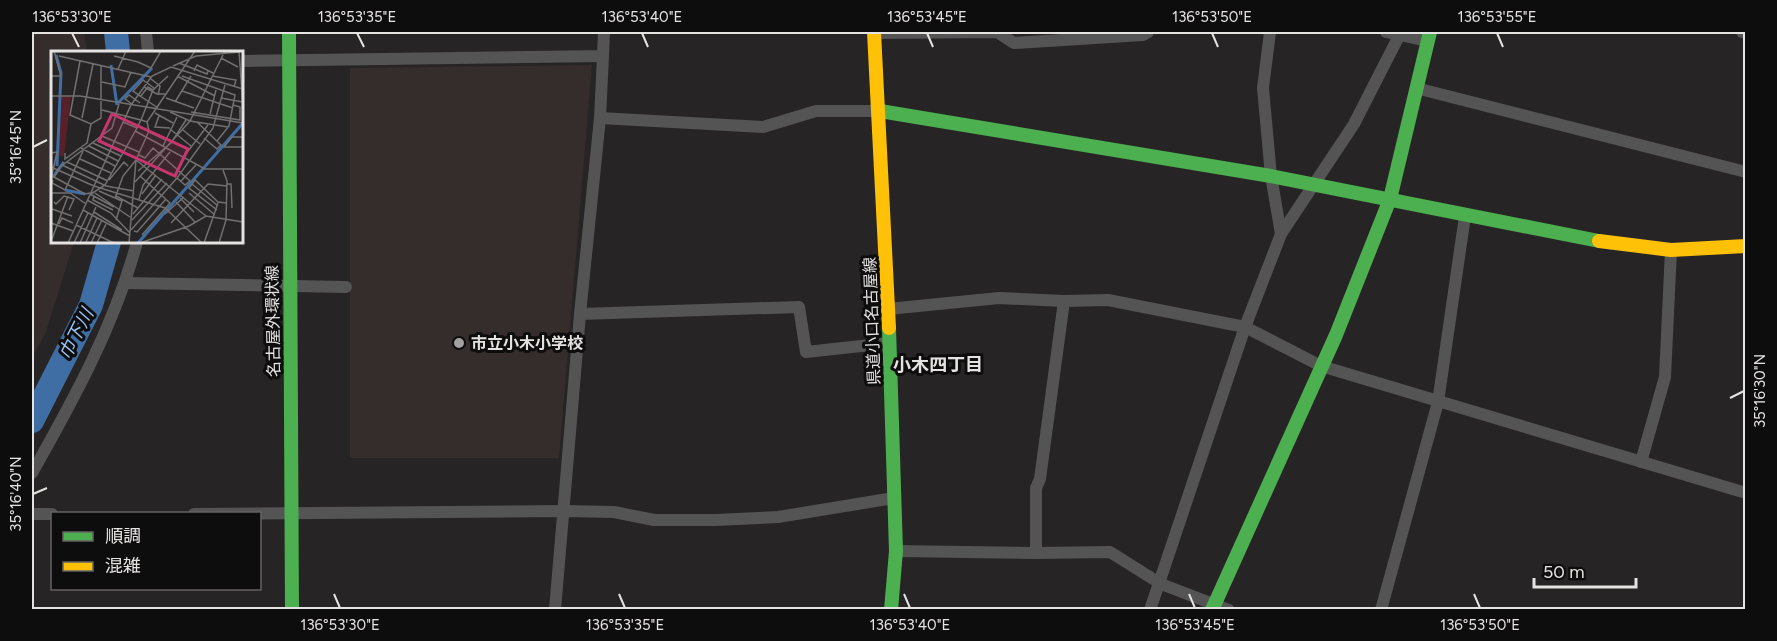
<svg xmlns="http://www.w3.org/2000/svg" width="1777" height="641" viewBox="0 0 1777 641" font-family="Figtree,'Noto Sans JP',sans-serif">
<rect width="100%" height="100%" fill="#262424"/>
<g fill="#352c2c">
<polygon points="32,32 84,32 87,52 52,52 52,242 74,242 46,332 32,358"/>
<polygon points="592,65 559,458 350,458 350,68"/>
</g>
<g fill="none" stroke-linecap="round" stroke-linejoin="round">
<g stroke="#3f6ea5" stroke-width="24">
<polyline points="116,32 118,52"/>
<polyline points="32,421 91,305 109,242"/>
</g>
<g stroke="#545454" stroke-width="12">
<polyline points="146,32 148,52"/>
<polyline points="1270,32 1263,88 1271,176 1281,234"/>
<polyline points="1386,32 1427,41"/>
<polyline points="1742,32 1746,32"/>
<polyline points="874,33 997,32 1014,43 1143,35 1148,32"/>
<polyline points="242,61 603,56 604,32"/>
<polyline points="1416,88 1746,172"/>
<polyline points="600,118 763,127 816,111 880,111"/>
<polyline points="126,283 346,287"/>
<polyline points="888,309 999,298 1064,301"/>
<polyline points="580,314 799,307 806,352 889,343"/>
<polyline points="1641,462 1665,377 1671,250"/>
<path d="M 32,473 C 74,399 115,324 137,242"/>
<polyline points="32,514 52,514"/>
<polyline points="194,514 564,511 614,512 654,520 716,520 778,517 894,498"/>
<polyline points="896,551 1036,553 1036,488 1040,479 1064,301 1108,300 1245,327 1321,366 1746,493"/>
<polyline points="1036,553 1110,552 1161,584 1229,610"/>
<polyline points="555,610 580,314 600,118 603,56"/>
<polyline points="1150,610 1245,327 1281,234 1354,124 1401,32"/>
<polyline points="1381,610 1438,402 1465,216"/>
</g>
<g stroke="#4caf50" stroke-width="14">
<polyline points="289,32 292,610"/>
<polyline points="880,111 1271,176 1599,241"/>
<polyline points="889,328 896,551 891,610"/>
<polyline points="1212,610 1336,335 1390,199 1430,32"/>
</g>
<g stroke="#ffc107" stroke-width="14">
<polyline points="874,32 889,328"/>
<polyline points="1599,241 1671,250 1746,246"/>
</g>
</g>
<path fill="none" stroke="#e5e2e2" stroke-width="2" d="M 72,33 L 79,47M 357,33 L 364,47M 642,33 L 648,47M 927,33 L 933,47M 1212,33 L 1218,47M 1497,33 L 1503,47M 33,147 L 47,140M 1730,398 L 1744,391M 33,494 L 47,488M 334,594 L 340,608M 619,594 L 625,608M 904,594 L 910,608M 1189,594 L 1195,608M 1474,594 L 1480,608"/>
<circle fill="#a2a0a0" stroke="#0e0d0d" stroke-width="2" cx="459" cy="343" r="6"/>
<g text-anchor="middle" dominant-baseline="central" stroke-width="6" stroke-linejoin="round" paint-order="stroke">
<g font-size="16" fill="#e5e2e2" stroke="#0e0d0d">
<text transform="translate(273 321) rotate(-91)">名古屋外環状線</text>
<text transform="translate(872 321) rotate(-92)">県道小口名古屋線</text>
</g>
<g font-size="16" font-weight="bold" fill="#e5e2e2" stroke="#0e0d0d" text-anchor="start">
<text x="471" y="343">市立小木小学校</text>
</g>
<g font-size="18" font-style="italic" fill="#9ac4f6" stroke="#0e0d0d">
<text transform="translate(76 334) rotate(-63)">巾下川</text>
</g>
<g font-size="18" font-weight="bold" fill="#e5e2e2" stroke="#0e0d0d">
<text x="938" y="365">小木四丁目</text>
</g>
</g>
<g transform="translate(51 51)">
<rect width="192" height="192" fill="#262424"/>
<path d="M 11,45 L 20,46 L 13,105 L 7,105 Z" fill="#582129"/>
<path fill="none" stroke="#3f6ea5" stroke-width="3" d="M 5,4 L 10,22 L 6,115M 60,14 L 66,54M 67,52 L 101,17M 2,126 L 13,111M 14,139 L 34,143M 87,192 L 192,72"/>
<path fill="none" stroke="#727070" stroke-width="1.5" d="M 188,0 L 192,56M 8,5 L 100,26M 63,5 L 87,11M 170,7 L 187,16M 29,10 L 19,64 L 40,73 L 50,67 L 50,14M 87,11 L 100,17 L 110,0M 128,12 L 156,23 L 157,20M 122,15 L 145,5 L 188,1M 67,18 L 75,0M 143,20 L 146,14 L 162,22M 0,25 L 10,25 L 3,0M 126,25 L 164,45M 131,25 L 184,44 L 178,75 L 166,90M 161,25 L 185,29 L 183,36M 100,28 L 109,35 L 107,44M 51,31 L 74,36 L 80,21M 93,36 L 106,43 L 114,43M 103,37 L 92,29 L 82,40 L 107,57M 131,40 L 182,57M 0,45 L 29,45 L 192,72M 89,46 L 97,36 L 102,39M 115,47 L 143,57M 170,47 L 192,51M 124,51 L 140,25M 81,53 L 74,48 L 78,44 L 89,52M 51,59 L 90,69 L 102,39 L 117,25M 119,61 L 139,70 L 177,76M 140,61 L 189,69 L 189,56 L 182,54M 104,62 L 122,72M 159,63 L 165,39M 108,65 L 104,76 L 119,77M 31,67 L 42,13M 72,71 L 86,77 L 90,69 L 96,71M 146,71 L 170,94 L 166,98 L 153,87M 119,78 L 140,95M 132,79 L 149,93M 84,80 L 154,118 L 192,118M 98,81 L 115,89M 51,85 L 88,101M 192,86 L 181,86 L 173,96 L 192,96M 47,89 L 72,100M 36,92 L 40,73M 42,92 L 70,105M 38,95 L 67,110M 112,95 L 126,66M 30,97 L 64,115M 0,102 L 6,101 L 0,128M 14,102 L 14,108 L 36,92M 88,104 L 94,107 L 102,97 L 139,130 L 134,134 L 126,127M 29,108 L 60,122M 131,108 L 157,74M 16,111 L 57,130M 11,114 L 55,135 L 83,140M 0,116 L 43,135 L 114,157 L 151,192M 87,120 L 120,92 L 135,69M 1,125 L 34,143 L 39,142M 89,125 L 119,152 L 91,184M 3,126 L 9,116 L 61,77 L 68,53M 2,129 L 1,132 L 14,139 L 32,100M 58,129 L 73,111 L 77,115M 130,130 L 145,114M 84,131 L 139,70 L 174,0M 141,133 L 167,155M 176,133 L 180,133 L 181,157M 48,140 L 71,150 L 65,169M 0,142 L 19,142 L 35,153M 44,142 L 79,166M 138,142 L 164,164M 39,143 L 63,156M 40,143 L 54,134 L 86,77M 91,143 L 105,124M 43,145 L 42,149 L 62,159M 65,145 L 87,157M 64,147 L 72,125 L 85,109 L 155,165M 129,147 L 143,161M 88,148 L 92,134 L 119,101M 36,149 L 60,162 L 79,182M 3,151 L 5,153 L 13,145 L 23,148 L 18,159M 125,151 L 144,171M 1,158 L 21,165M 32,159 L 79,185M 166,159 L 138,137 L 144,129 L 167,151 L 175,152M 43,161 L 71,179M 82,163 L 111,128M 114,163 L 133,146M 81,169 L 116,132M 0,172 L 22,180M 120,172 L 157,133 L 176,135M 8,173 L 11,167 L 22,172M 25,174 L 63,192M 80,179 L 126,127 L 162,77 L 174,34M 83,180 L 86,181 L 115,148M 1,188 L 17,145M 35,191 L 46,167M 17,192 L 80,54 L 101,25 L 120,16 L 192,38M 23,192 L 37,162M 29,192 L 45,156M 40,192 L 51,169M 46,192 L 55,173M 78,192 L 85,109 L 98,80 L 96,71 L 144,0M 89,192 L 138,175 L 155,165 L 192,171M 153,192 L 167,152M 168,192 L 175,169 L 176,130 L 172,119"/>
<path fill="#c7366f" fill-opacity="0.15" stroke="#c7366f" stroke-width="3" d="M 61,63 L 137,98 L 124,125 L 48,90 Z"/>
<rect width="192" height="192" fill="none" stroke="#e5e2e2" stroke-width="3"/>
</g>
<rect width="1777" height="641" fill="none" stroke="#0e0d0d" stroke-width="66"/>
<rect x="51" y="512" width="210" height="78" fill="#0e0d0d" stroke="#646262" stroke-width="1.5"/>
<rect x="63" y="532" width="30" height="9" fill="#4caf50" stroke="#646262" stroke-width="1.5"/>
<text x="105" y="542" font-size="18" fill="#e5e2e2">順調</text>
<rect x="63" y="562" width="30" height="9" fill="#ffc107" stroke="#646262" stroke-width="1.5"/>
<text x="105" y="572" font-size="18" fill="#e5e2e2">混雑</text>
<path d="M1534 578v9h102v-9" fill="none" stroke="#e5e2e2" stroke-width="3"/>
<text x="1543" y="578" font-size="18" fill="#e5e2e2" stroke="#0e0d0d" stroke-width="4.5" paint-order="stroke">50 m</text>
<rect x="33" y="33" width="1711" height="575" fill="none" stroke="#e5e2e2" stroke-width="2"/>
<g font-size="15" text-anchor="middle" fill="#e5e2e2">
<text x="72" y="22">136°53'30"E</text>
<text x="357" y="22">136°53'35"E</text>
<text x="642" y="22">136°53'40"E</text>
<text x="927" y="22">136°53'45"E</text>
<text x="1212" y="22">136°53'50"E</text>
<text x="1497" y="22">136°53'55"E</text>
<text transform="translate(16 147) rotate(-90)" y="5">35°16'45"N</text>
<text transform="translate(1760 391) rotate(-90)" y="5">35°16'30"N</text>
<text transform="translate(16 494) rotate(-90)" y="5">35°16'40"N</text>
<text x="340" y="630">136°53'30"E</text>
<text x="625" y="630">136°53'35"E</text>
<text x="910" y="630">136°53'40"E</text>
<text x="1195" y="630">136°53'45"E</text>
<text x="1480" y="630">136°53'50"E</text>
</g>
</svg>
